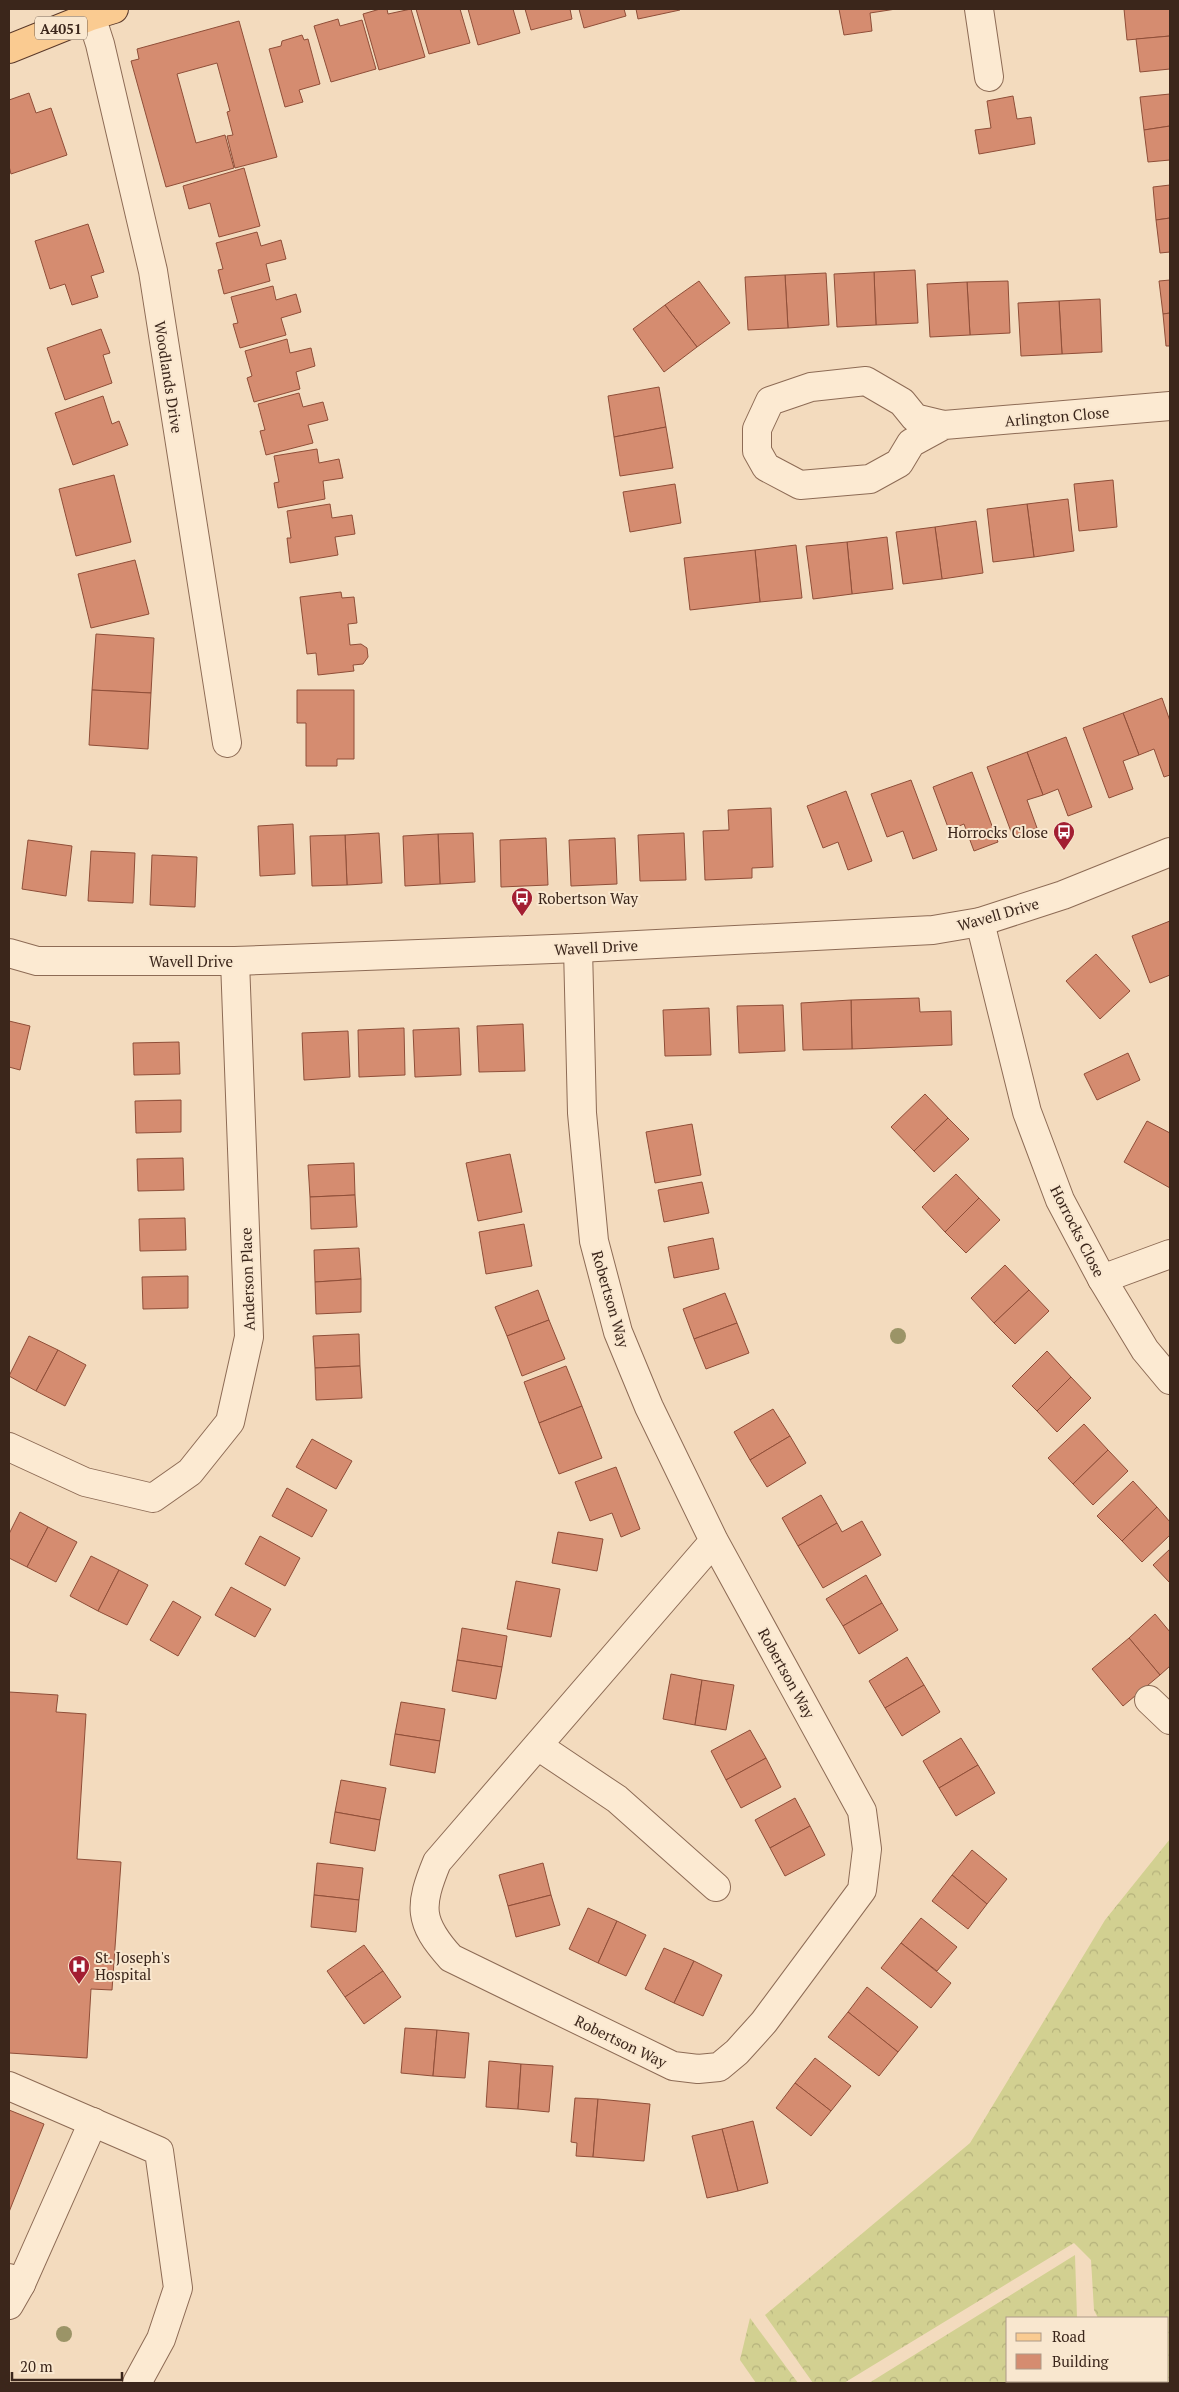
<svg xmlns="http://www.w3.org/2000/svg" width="1179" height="2392" viewBox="0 0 1179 2392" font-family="'PT Serif',serif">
<defs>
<pattern id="forest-crowns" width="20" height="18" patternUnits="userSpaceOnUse" patternTransform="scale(1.25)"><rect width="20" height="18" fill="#d2d091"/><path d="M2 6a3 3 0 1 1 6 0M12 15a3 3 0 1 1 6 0" fill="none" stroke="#b5b27c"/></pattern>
</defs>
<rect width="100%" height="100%" fill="#f3dbbe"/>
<g fill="url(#forest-crowns)">
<polygon points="1170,1839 1170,2383 1127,2383 1126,2381 1168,2381 1168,2318 1098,2318 1094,2310 1091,2260 1074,2243 844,2383 813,2383 765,2315 970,2143 1105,1920"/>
<polygon points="1075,2255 1077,2318 1008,2318 1008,2381 1107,2381 1108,2383 869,2383"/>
<polygon points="750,2318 798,2383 756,2383 740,2360"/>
</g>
<g fill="#d58c70" stroke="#8f4e38">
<polygon points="380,9 387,9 388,14 411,9 425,57 379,70 363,14"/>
<polygon points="416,9 460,9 470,43 429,54"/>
<polygon points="468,9 513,9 520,33 478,45"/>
<polygon points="525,9 570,9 572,19 531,30"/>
<polygon points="579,9 624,9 626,16 584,28"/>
<polygon points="636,9 680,9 680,10 638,19"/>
<polygon points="839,9 896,9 870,13 872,31 844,35"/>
<polygon points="1124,9 1170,9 1170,36 1127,40"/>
<polygon points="338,19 340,26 362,20 376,69 331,82 314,26"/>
<polygon points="239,21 277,157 235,168 227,136 233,135 227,112 230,111 217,63 177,74 196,143 225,135 234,168 166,187 131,61 139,59 137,49"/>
<polygon points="302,35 304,40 308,39 320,84 299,90 303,102 285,107 269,49 281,46 282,41"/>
<polygon points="1170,36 1170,69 1140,72 1136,39"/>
<polygon points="29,93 36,113 51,108 67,155 11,174 9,166 9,100"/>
<polygon points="1170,94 1170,126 1144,130 1140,97"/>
<polygon points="1013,96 1017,119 1031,117 1035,144 979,154 975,130 991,128 987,101"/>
<polygon points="1170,126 1170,160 1148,162 1144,130"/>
<polygon points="244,168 260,226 219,237 210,203 189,209 183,186"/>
<polygon points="1170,185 1170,218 1156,220 1153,187"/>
<polygon points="1170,218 1170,252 1160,253 1156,220"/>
<polygon points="88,224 104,272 91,276 98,297 72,305 65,284 50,289 35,241"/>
<polygon points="257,232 261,246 281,240 286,259 266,264 270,281 224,294 218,270 223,269 216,243"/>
<polygon points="915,270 918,323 876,325 874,272"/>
<polygon points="874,272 876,325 837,327 834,274"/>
<polygon points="826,273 829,325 788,328 785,275"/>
<polygon points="785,275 788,328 748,330 745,277"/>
<polygon points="1170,280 1170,313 1163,314 1159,281"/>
<polygon points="699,281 730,323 697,347 665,305"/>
<polygon points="1008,281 1010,333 970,335 967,282"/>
<polygon points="967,282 970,335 930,337 927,284"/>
<polygon points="273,286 276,300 296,294 301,312 281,318 286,335 240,348 233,324 238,323 231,297"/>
<polygon points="1100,299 1102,352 1062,354 1059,301"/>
<polygon points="1059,301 1062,354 1021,356 1018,303"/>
<polygon points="665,305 697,347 664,372 633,329"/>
<polygon points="1170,313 1170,346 1166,346 1163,314"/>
<polygon points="101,329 110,353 103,355 112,383 65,400 47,348"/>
<polygon points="287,339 290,353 311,348 315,366 296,372 300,389 254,402 247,378 252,376 245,351"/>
<polygon points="659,387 666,427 614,437 608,396"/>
<polygon points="299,393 303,407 323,402 328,420 308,425 313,443 266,455 260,431 265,430 258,404"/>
<polygon points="103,396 112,424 119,421 128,445 73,465 55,413"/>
<polygon points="666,427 673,468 620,476 614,437"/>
<polygon points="317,449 319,463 339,459 343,478 323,481 325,499 278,508 274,483 279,482 274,456"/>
<polygon points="114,475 131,542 76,556 59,489"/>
<polygon points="1113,480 1117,527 1079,531 1074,484"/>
<polygon points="675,484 681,523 630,532 623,492"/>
<polygon points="1068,499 1074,551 1034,557 1027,504"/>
<polygon points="330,504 332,518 352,515 355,534 335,537 338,555 290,563 287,538 291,538 287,511"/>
<polygon points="1027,504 1034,557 993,562 987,509"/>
<polygon points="976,521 983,573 942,579 935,527"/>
<polygon points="935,527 942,579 903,584 896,532"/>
<polygon points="887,537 893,589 852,594 847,542"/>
<polygon points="847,542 852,594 813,599 806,546"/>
<polygon points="796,545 802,598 760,602 755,550"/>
<polygon points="755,550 760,602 690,610 684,558"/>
<polygon points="135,560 149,614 91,628 78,574"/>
<polygon points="341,592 342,598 354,597 357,623 348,624 350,645 361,644 367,648 368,657 363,664 353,665 354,671 318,675 316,653 307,654 300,597"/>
<polygon points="96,634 154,638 151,693 92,690"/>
<polygon points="92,690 151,693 148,749 89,745"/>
<polygon points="297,690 354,690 354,759 337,759 337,766 306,766 306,723 297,723"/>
<polygon points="1162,698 1170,721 1170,775 1164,777 1154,749 1139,755 1123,713"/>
<polygon points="1123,713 1139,755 1123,761 1133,789 1109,798 1083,728"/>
<polygon points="1066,737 1092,807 1068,816 1058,789 1043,795 1027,752"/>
<polygon points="1027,752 1043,795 1027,800 1037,828 1013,837 987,767"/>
<polygon points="972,772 998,842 974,851 964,824 949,830 933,787"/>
<polygon points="911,780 937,850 913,859 903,831 887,837 871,794"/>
<polygon points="846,791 872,861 848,870 838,842 823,848 807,806"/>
<polygon points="771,808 773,867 752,868 752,878 705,880 703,831 729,830 728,810"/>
<polygon points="293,824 295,874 260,876 258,826"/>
<polygon points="379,833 382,883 347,885 345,835"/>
<polygon points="473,833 475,882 440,884 438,834"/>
<polygon points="684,833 686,880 640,881 638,835"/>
<polygon points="438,834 440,884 405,886 403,836"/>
<polygon points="345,835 347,885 312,886 310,836"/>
<polygon points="546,838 548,885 501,887 500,840"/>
<polygon points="615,838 617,884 571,886 569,840"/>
<polygon points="28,840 72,846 66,896 22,889"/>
<polygon points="91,851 135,853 133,903 88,901"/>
<polygon points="152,855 197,857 195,907 150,905"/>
<polygon points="1170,921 1170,975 1150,983 1132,936"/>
<polygon points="1096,954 1130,991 1100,1019 1066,981"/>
<polygon points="919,998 920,1012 951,1011 952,1045 852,1049 851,1000"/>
<polygon points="851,1000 852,1049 803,1050 801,1003"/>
<polygon points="783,1005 785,1051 739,1053 737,1006"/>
<polygon points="709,1008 711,1055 665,1056 663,1010"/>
<polygon points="9,1021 30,1026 20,1070 9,1067"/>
<polygon points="523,1024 525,1071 479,1072 477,1026"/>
<polygon points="404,1028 405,1075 359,1077 358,1030"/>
<polygon points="459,1028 461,1075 415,1077 413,1030"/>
<polygon points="348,1031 350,1077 304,1080 302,1033"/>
<polygon points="179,1042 180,1074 134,1075 133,1043"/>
<polygon points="1128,1053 1140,1080 1097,1100 1084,1074"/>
<polygon points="925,1094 948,1118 914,1151 891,1127"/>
<polygon points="181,1100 181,1132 136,1133 135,1101"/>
<polygon points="948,1118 969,1139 934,1172 914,1151"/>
<polygon points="1147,1121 1170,1133 1170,1188 1124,1162"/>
<polygon points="692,1124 701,1175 655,1183 646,1132"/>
<polygon points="510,1154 522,1212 478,1221 466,1163"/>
<polygon points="183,1158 184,1190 138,1191 137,1159"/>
<polygon points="354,1163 355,1195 310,1197 308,1165"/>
<polygon points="956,1174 979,1198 945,1232 922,1207"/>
<polygon points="702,1182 709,1213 664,1222 658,1190"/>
<polygon points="355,1195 357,1227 311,1229 310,1197"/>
<polygon points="979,1198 1000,1220 966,1253 945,1232"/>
<polygon points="185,1218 186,1250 140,1251 139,1219"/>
<polygon points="524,1224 532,1266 486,1274 479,1232"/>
<polygon points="713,1238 719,1269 674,1278 668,1247"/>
<polygon points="359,1248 361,1279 315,1282 314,1250"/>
<polygon points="1005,1265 1029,1290 994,1323 971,1298"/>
<polygon points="188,1276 188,1308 143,1309 142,1277"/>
<polygon points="361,1279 361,1312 316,1314 315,1282"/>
<polygon points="538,1290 549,1320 507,1336 495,1307"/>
<polygon points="1029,1290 1049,1311 1015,1344 994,1323"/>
<polygon points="725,1293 737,1323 694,1339 683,1309"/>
<polygon points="549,1320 565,1359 522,1376 507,1336"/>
<polygon points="737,1323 749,1353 706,1369 694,1339"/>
<polygon points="359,1334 360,1366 315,1368 313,1336"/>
<polygon points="29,1336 58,1350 36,1391 9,1376"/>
<polygon points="58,1350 86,1365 65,1406 36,1391"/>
<polygon points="1047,1351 1071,1377 1037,1411 1012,1386"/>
<polygon points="360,1366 362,1398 316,1400 315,1368"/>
<polygon points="566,1366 582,1406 539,1423 524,1382"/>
<polygon points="1071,1377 1091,1398 1057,1432 1037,1411"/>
<polygon points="582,1406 602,1458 559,1474 539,1423"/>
<polygon points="773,1409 790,1436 750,1460 734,1432"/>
<polygon points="1084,1424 1108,1450 1073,1484 1048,1458"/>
<polygon points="790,1436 806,1463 767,1487 750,1460"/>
<polygon points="312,1439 352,1461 336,1489 296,1467"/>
<polygon points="1108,1450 1128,1471 1093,1505 1073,1484"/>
<polygon points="616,1467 640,1529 621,1537 612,1513 590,1521 575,1482"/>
<polygon points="1133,1481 1157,1507 1122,1541 1097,1516"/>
<polygon points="287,1488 327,1510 312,1537 272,1516"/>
<polygon points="821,1495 837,1523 798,1546 782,1518"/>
<polygon points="1157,1507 1170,1522 1170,1535 1142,1562 1122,1541"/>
<polygon points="20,1512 48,1527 27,1567 9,1558 9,1534"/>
<polygon points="862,1521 881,1555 823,1588 798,1546 837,1523 842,1532"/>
<polygon points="48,1527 77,1542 56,1582 27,1567"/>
<polygon points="558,1532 603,1539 597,1571 552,1563"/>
<polygon points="260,1536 300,1558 285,1586 245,1564"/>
<polygon points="1170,1549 1170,1583 1153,1565"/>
<polygon points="91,1556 119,1570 98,1611 70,1596"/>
<polygon points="119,1570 148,1585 127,1625 98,1611"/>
<polygon points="866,1575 882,1603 843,1626 826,1599"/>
<polygon points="516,1581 560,1589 551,1637 507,1629"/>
<polygon points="231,1587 271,1609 255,1637 215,1615"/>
<polygon points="173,1601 201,1617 178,1656 150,1640"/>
<polygon points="882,1603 898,1630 859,1654 843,1626"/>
<polygon points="1155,1614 1170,1632 1170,1666 1160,1675 1129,1638"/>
<polygon points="462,1628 507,1636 502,1667 457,1660"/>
<polygon points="1129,1638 1160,1675 1123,1706 1092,1669"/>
<polygon points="907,1657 924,1685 885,1708 869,1681"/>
<polygon points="457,1660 502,1667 496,1699 452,1691"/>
<polygon points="671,1674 702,1680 695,1725 663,1719"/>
<polygon points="702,1680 734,1685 726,1730 695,1725"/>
<polygon points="924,1685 940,1712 902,1736 885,1708"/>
<polygon points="9,1692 58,1695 56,1712 86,1714 77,1859 121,1862 112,1990 91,1989 87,2058 9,2053"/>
<polygon points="401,1702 445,1709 440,1741 395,1734"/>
<polygon points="750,1730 766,1758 726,1780 711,1751"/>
<polygon points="395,1734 440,1741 435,1773 390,1765"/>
<polygon points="961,1738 978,1765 939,1788 923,1761"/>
<polygon points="766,1758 781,1787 741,1808 726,1780"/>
<polygon points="978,1765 995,1793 956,1816 939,1788"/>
<polygon points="341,1780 386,1788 380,1820 335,1812"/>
<polygon points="795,1798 810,1826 770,1848 755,1820"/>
<polygon points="335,1812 380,1820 375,1851 330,1843"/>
<polygon points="810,1826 825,1855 785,1876 770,1848"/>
<polygon points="972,1850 1007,1879 987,1904 952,1875"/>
<polygon points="317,1863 363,1868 359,1900 314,1895"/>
<polygon points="543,1863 551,1895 508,1906 499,1875"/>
<polygon points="952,1875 987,1904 968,1929 932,1901"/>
<polygon points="314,1895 359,1900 356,1932 311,1927"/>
<polygon points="551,1895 560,1925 516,1937 508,1906"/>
<polygon points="588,1908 617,1921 598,1963 569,1949"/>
<polygon points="921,1918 957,1947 937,1971 901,1943"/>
<polygon points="617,1921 646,1935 626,1976 598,1963"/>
<polygon points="901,1943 951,1983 931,2008 881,1968"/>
<polygon points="364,1945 383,1971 345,1997 327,1971"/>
<polygon points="664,1948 694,1961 674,2003 645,1989"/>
<polygon points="694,1961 722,1975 703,2016 674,2003"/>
<polygon points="383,1971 401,1997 364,2024 345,1997"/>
<polygon points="867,1987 918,2027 898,2052 848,2012"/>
<polygon points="848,2012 898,2052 879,2076 828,2037"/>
<polygon points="405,2028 437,2030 433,2076 401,2073"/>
<polygon points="437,2030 469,2033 465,2078 433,2076"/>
<polygon points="815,2058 851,2086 831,2111 795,2083"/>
<polygon points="489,2061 521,2064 518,2109 486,2107"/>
<polygon points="521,2064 553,2066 549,2112 518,2109"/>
<polygon points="795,2083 831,2111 811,2136 776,2108"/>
<polygon points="575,2098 598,2099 593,2157 576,2156 577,2143 571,2142"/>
<polygon points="598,2099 650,2104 644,2161 593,2157"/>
<polygon points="9,2110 44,2124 9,2212"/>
<polygon points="753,2121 768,2183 738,2191 722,2129"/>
<polygon points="722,2129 738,2191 707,2198 692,2136"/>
</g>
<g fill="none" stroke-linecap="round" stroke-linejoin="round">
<g stroke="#8d6b55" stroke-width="30">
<g id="minor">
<polyline points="979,9 989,77"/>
<polyline points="91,16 100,44 153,271 227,743"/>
<polyline points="944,425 911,443 899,463 870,479 800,485 766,467 757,451 757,429 770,401 811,387 866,381 902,402 915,418 944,425 1170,406"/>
<polyline points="980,922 1027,1112 1060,1200 1102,1279 1145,1350 1170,1380"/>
<path d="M 578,948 L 582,1113 L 594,1241 L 618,1332 L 649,1407 L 714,1541 L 862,1811 L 867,1849 L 862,1890 L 764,2022 L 737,2052 L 719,2067 L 698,2069 L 673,2066 L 451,1958 C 418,1922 419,1906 437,1862 L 714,1541"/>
<polyline points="9,953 37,961 235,961 578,948 933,930 980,922 1020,909 1063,895 1170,852"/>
<polyline points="1102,1279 1170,1254"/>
<polyline points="9,1447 85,1482 153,1498 190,1472 230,1422 249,1337 235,961"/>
<polyline points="1149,1700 1170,1720"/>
<polyline points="538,1746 617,1799 716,1887"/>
<polyline points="9,2086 159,2151 178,2288 161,2339 137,2383"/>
<polyline points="9,2278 21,2284 93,2122"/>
<polyline points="9,2305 21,2284"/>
</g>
</g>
<g stroke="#5a392a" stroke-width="30">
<polyline id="major" points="9,49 91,16 114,9"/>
</g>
<use href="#minor" stroke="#fcead2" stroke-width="28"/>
<use href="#major" stroke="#facb91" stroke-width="28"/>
</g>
<g fill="#9b9467">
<circle cx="898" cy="1336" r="8"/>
<circle cx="64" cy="2334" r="8"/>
</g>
<defs>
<g id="bus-pin" transform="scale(1.125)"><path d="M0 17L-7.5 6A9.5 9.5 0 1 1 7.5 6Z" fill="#a31e32" stroke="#f9e7cf"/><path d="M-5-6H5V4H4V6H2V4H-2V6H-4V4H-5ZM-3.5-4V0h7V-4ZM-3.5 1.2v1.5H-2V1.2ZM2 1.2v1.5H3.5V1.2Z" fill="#fff"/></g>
<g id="hospital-pin" transform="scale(1.125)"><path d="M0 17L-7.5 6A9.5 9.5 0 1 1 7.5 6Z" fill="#a31e32" stroke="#f9e7cf"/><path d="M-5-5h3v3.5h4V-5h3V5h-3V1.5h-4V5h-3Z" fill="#fff"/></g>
</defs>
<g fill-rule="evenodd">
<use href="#bus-pin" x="1064" y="832"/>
<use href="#bus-pin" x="522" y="898"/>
<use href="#hospital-pin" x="79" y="1966"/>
</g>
<g text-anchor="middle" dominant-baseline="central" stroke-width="4" stroke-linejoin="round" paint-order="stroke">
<rect fill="#f9e7cf" stroke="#746051" stroke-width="1" x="35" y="16.5" width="52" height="23" rx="4"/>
<g font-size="14" font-weight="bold" fill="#3b261b">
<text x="61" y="28">A4051</text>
</g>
<g font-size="15" fill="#3b261b" stroke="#f9e7cf">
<text transform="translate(169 377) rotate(81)">Woodlands Drive</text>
<text transform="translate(1057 416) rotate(-5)">Arlington Close</text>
<text transform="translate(998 914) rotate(-16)">Wavell Drive</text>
<text transform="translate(596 947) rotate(-3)">Wavell Drive</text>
<text x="191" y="961">Wavell Drive</text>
<text transform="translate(1078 1231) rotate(63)">Horrocks Close</text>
<text transform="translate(247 1279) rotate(-92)">Anderson Place</text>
<text transform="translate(611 1299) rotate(74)">Robertson Way</text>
<text transform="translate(787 1673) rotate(61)">Robertson Way</text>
<text transform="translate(621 2041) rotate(26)">Robertson Way</text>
</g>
<g font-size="15" fill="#3b261b" stroke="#f9e7cf" text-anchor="start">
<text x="1048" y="832" text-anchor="end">Horrocks Close</text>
<text x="538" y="898">Robertson Way</text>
<text x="95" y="1957">St. Joseph's<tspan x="95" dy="17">Hospital</tspan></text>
</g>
</g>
<rect width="1179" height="2392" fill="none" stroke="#3b261b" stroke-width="20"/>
<rect x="1006" y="2317" width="162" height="65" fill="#f9e7cf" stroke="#ad9a87"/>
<rect x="1016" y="2333" width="25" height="8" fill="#facb91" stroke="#ad9a87"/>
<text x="1052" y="2342" font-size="15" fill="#3b261b">Road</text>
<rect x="1016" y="2354" width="25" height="15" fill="#d58c70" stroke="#ad9a87"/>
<text x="1052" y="2367" font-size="15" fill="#3b261b">Building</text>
<path d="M12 2372v8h110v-8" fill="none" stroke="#3b261b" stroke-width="2.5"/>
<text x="20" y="2372" font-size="15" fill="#3b261b" stroke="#f9e7cf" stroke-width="4" paint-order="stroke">20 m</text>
</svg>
